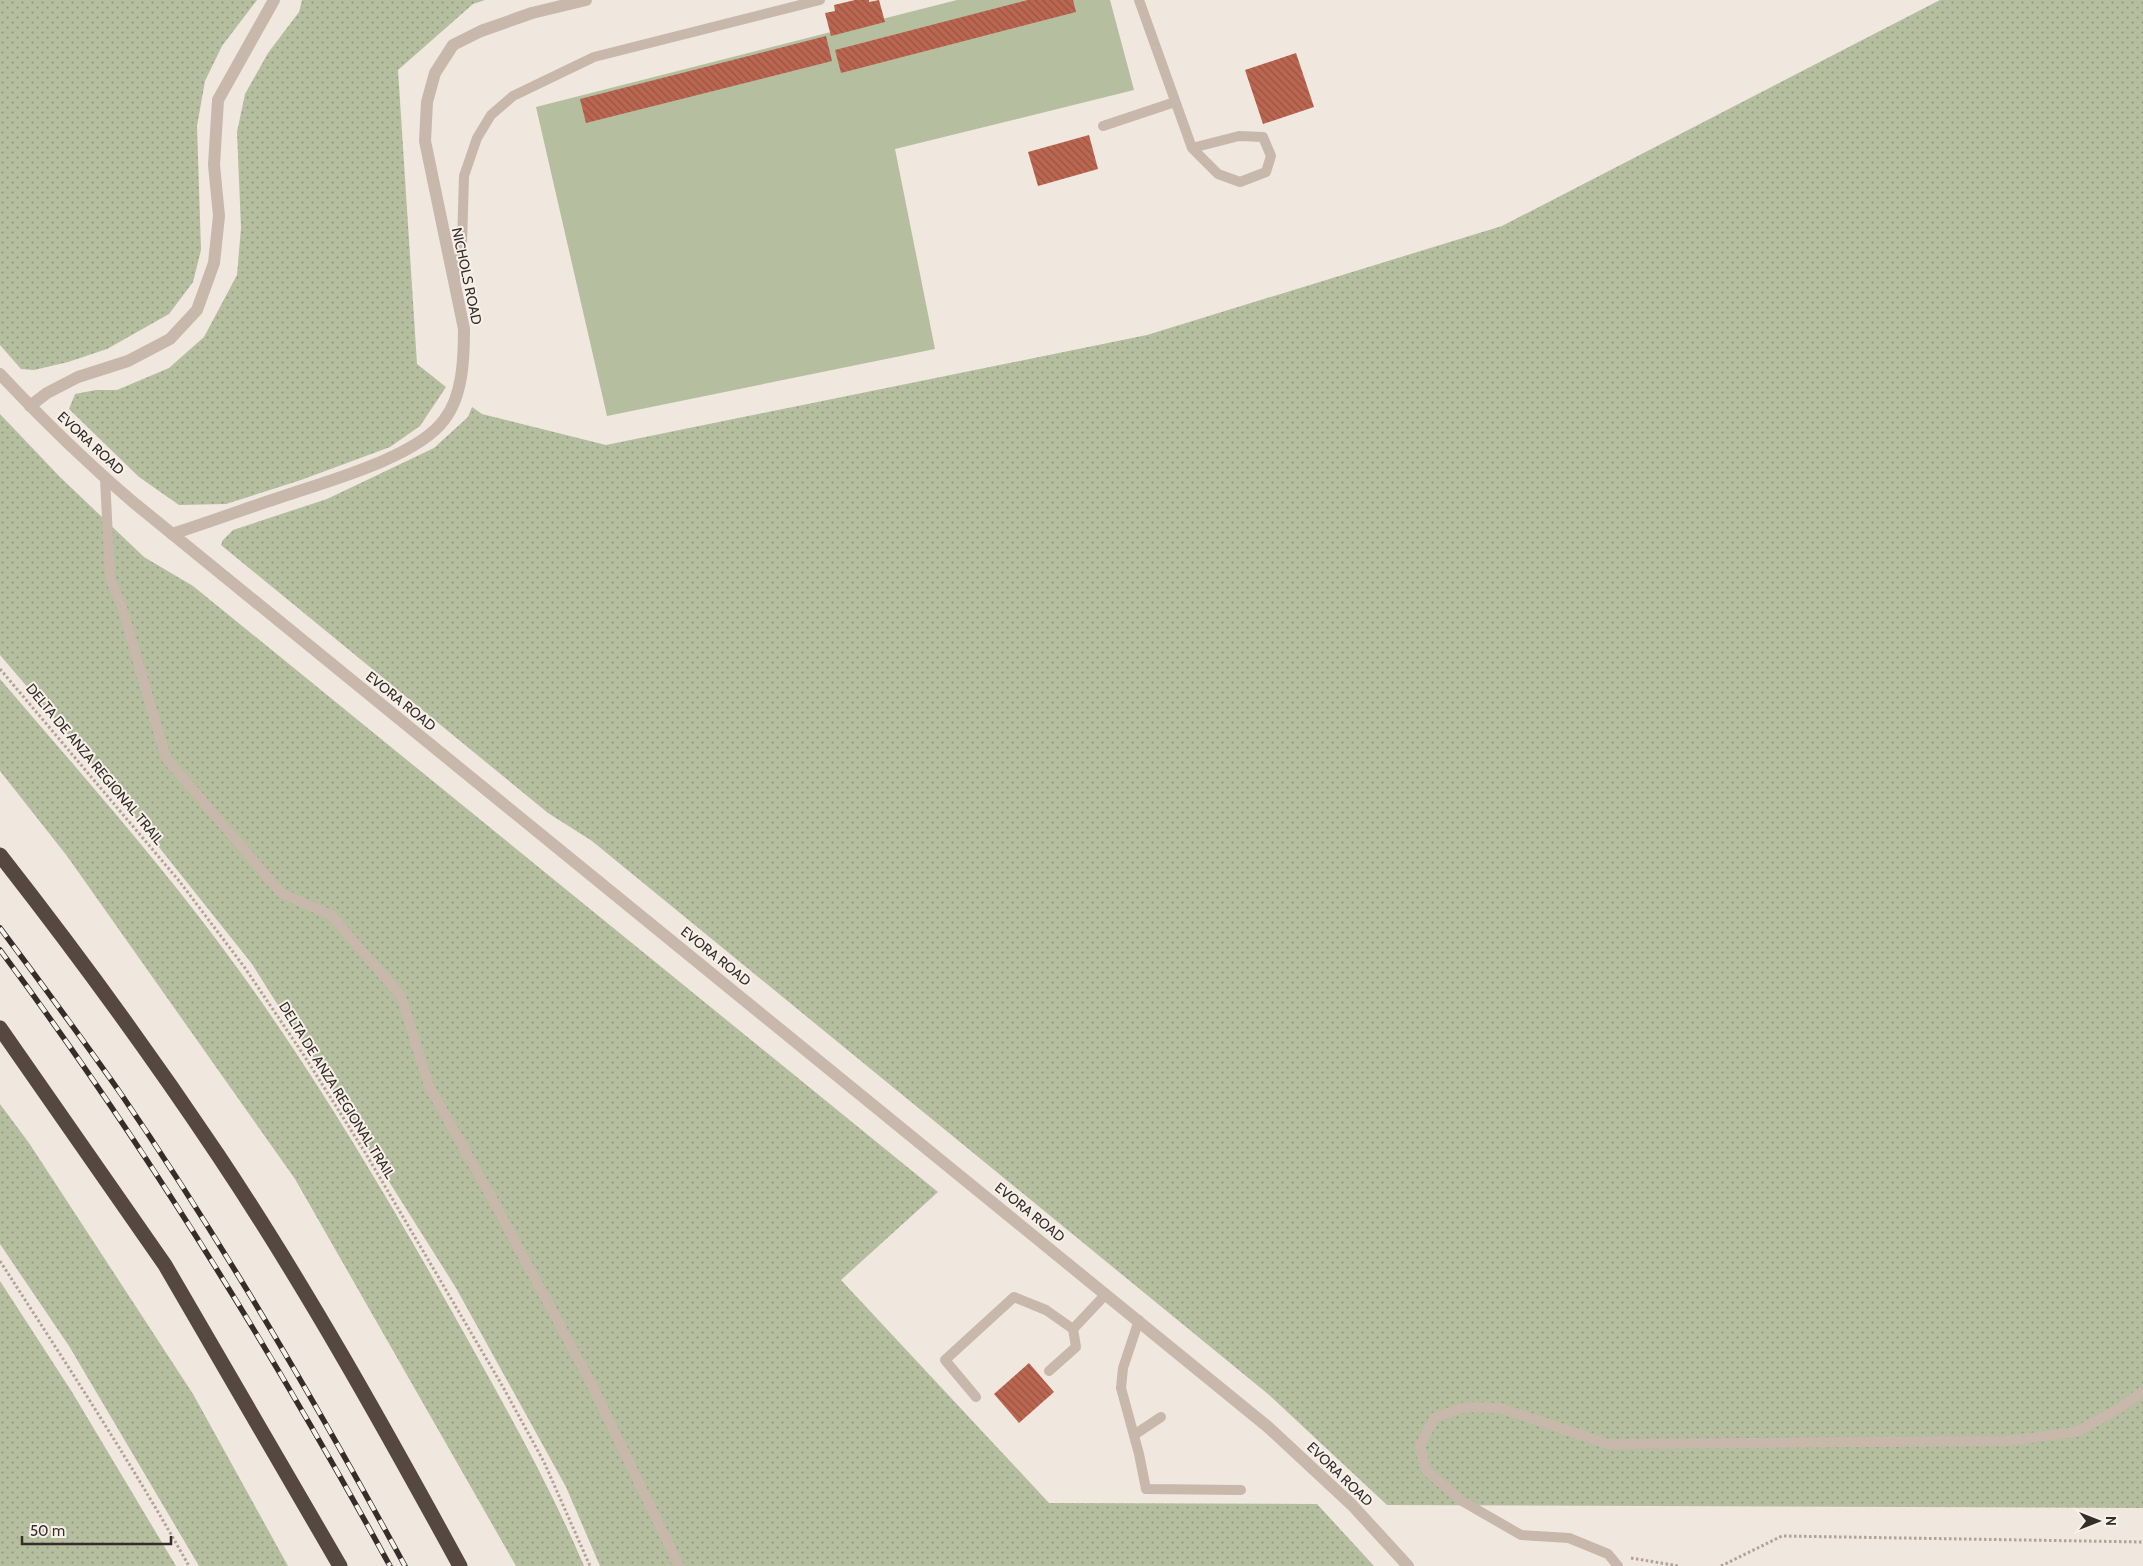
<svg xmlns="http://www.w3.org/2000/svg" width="2143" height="1566" viewBox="0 0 2143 1566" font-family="Cabin,sans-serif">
<defs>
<pattern id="grass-dots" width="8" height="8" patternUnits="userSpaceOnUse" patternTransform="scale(1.25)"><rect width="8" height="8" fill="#b5be9f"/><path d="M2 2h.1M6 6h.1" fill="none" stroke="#949b82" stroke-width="1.8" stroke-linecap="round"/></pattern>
<pattern id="building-back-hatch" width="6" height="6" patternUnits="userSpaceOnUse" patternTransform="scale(1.25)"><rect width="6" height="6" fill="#bb6651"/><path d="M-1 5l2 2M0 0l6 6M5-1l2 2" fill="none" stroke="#995443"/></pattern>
</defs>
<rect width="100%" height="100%" fill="#f0e7de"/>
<g fill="url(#grass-dots)">
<polygon points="0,0 257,0 222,46 205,81 197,126 201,250 193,282 169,314 107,349 68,362 34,370 21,369 0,345"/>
<polygon points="302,0 485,0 473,4 398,70 417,364 446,387 420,426 390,447 301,480 226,504 179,505 139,477 69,409 75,394 96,390 117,390 169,368 204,337 237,275 241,228 237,132 245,94 268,53 299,12"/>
<polygon points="1940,0 2143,0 2143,1508 1387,1505 1268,1394 592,841 548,813 221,545 223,540 233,530 327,499 434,448 468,417 472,407 482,414 606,445 1147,335 1502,226"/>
<polygon points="0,414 60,477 144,557 193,586 938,1192 841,1280 1049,1503 1317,1504 1374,1566 600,1566 566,1487 456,1288 252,964 88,758 0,655"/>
<path d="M 0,679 C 82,775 167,870 241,973 C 323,1087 395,1210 464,1333 C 507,1410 549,1484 584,1566 L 516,1566 L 295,1179 L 67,856 L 0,771 Z"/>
<polygon points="0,1104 29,1143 193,1394 288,1566 199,1566 69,1346 0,1244"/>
<polygon points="0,1281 72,1392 176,1566 0,1566"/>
</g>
<polygon fill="#b5be9f" points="957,0 1110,0 1134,90 895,149 935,349 607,416 536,107"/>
<g fill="url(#building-back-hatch)">
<polygon points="855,0 869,0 869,2 879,0 885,22 831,36 825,13 835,11 834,5"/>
<polygon points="1028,0 1073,0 1076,12 841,73 835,50"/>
<polygon points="826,36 832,61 586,123 580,99"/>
<polygon points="1296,53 1314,107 1263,124 1245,70"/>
<polygon points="1089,135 1098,169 1038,186 1028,152"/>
<polygon points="1029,1363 1054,1392 1019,1423 994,1394"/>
</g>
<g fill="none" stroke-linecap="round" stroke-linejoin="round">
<g stroke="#b3a195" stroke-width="3" stroke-dasharray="2.5 2.5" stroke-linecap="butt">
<polyline points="0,669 180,882 245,968 305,1057 366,1154 503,1387 544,1462 590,1566"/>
<path d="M 0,1261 C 65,1362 131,1462 189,1566"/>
<polyline points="1631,1558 1679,1566"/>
<polyline points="1721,1566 1782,1536 2143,1542"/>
</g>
<g stroke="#c8b7ab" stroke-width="10">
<polyline points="1139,0 1192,148 1218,174 1240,182 1266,172 1271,156 1263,137 1239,136 1192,148"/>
<polyline points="1103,126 1175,102"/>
<polyline points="455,278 462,244 464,176 477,138 491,115 513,96 594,57 820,0"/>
<polyline points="105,478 110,578 121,604 166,758 281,893 331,915 401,996 429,1086 494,1202 591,1383 679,1566"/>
<polyline points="1139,1320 1123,1368 1121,1388 1139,1454 1146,1489 1241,1490"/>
<polyline points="1049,1371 1076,1347 1073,1329 1106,1294"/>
<polyline points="976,1397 945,1360 1014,1297 1046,1310 1073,1329"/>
<polyline points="1134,1435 1161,1417"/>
<polyline points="1618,1566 1608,1554 1569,1538 1521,1535 1462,1501 1426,1470 1420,1446 1434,1418 1465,1407 1501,1408 1608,1444 2007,1441 2076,1432 2120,1408 2143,1391"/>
</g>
<g stroke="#c8b7ab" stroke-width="12">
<polyline points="30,406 47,393 78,377 128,361 170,339 197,310 214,263 219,216 214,165 218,100 274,0"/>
<path d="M 172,534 C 210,522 247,508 284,496 C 328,481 417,457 444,420 C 463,396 464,358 464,329 L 425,141 L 427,102 L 435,73 L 453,45 L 481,31 L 532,13 L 586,0"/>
</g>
<path stroke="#c8b7ab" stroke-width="12" d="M 0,374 C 42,419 86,462 133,502 L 1268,1427 L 1352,1505 L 1408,1566"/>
<g stroke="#564741" stroke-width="15">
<path d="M 0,855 C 76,952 149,1052 218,1155 C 306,1287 384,1427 460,1566"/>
<polyline points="0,1028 165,1265 340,1566"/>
</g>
<g stroke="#362d2a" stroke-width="5.5">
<g id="rail">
<path d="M 0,928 C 41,983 82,1038 121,1094 C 225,1246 317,1405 405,1566"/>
<path d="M 0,950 C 146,1146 273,1353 390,1566"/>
</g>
</g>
<use href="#rail" stroke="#f8f1ea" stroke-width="4" stroke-dasharray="11" stroke-linecap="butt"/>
</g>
<g text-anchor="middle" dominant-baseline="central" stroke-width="4" stroke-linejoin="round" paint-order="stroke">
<g font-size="14" fill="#362d2a" stroke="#f8f1ea">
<text transform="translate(467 276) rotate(78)">NICHOLS ROAD</text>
<text transform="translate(91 443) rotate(43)">EVORA ROAD</text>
<text transform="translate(401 701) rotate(39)">EVORA ROAD</text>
<text transform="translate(95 764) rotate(50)">DELTA DE ANZA REGIONAL TRAIL</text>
<text transform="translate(716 956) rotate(39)">EVORA ROAD</text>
<text transform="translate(337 1090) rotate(58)">DELTA DE ANZA REGIONAL TRAIL</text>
<text transform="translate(1030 1212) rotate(39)">EVORA ROAD</text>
<text transform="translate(1340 1474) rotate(44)">EVORA ROAD</text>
</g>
</g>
<g transform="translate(2098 1521) rotate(90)" stroke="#f8f1ea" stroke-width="4" paint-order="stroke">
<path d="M0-4L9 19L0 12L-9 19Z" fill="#362d2a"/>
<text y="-8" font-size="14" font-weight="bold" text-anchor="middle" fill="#362d2a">N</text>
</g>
<path d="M22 1536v8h149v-8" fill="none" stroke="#362d2a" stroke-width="2.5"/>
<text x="30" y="1536" font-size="15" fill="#362d2a" stroke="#f8f1ea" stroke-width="4" paint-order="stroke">50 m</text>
</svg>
